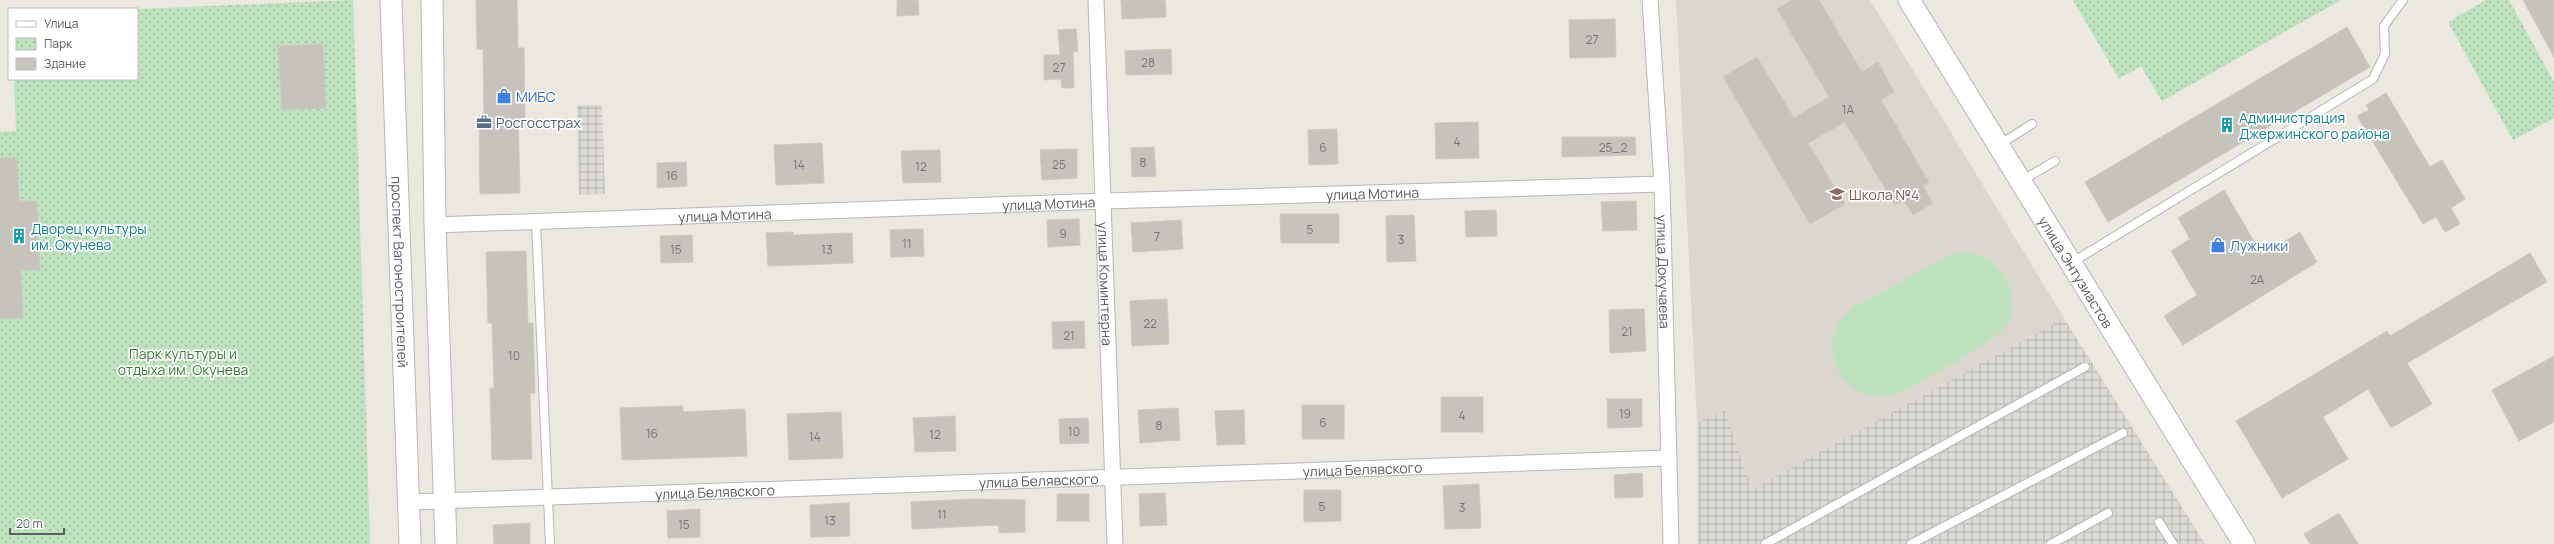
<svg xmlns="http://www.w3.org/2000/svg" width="2554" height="544" viewBox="0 0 2554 544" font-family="Manrope,sans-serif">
<defs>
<pattern id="industrial-grid" width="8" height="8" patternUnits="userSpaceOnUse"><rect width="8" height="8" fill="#dcdad4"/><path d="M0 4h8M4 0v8" fill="none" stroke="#b5b4af"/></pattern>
<pattern id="park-dots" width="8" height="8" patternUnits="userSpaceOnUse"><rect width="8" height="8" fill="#bee2bd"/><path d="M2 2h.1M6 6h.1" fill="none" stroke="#9dba9d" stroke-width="1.8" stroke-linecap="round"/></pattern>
</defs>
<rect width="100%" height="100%" fill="#ebe8e0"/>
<g fill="url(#industrial-grid)">
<polygon points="577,105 602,105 605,194 579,195"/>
<polygon points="2064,318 2205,544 1698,544 1697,422 1725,410 1752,489"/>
</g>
<polygon fill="#dbd7ce" points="1676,0 1870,0 2064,318 1752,489 1725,411 1697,422"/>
<path fill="#bee2bd" d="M 1963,251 C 1983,255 2002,264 2009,285 C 2012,294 2014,305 2012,315 C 2008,338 1929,376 1907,389 C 1856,418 1806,354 1848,312 C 1854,305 1866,301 1874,297 C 1899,283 1923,269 1948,255 Z"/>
<g fill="url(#park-dots)">
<polygon points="353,0 370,544 0,544 0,132 16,131 14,79 137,79 137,9"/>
<polygon points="2073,0 2341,0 2162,101 2141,66 2119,79"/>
<polygon points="2486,0 2509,0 2554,82 2554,118 2513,140 2448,22"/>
</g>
<g fill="#c6c3bd" stroke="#cfc9bf">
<polygon points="476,0 517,0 518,48 524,48 525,118 518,118 520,193 480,194 479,116 484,116 483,49 477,49"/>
<polygon points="897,0 918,0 919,15 897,16"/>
<polygon points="1121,0 1165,0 1166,17 1122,19"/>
<polygon points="1792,0 1819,0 1862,72 1878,62 1894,92 1881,100 1929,182 1923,186 1933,203 1913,215 1904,201 1895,205 1845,122 1808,143 1845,204 1810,224 1723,77 1757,57 1794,118 1829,97 1777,9"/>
<polygon points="2523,0 2554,0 2554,57"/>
<polygon points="1615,19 1616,57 1570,58 1569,20"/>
<polygon points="2347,27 2370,67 2108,222 2085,182"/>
<polygon points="1076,29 1078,51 1073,52 1074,88 1062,88 1061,79 1044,80 1044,55 1060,55 1058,30"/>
<polygon points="323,44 326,108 282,110 278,46"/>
<polygon points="1171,49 1172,74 1126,75 1125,51"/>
<polygon points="2386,93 2430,167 2442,160 2465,199 2451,208 2460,224 2445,232 2436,217 2423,224 2357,116 2369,110 2366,105"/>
<polygon points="1478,122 1479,158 1436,159 1435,123"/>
<polygon points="1337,129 1338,164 1309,165 1308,130"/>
<polygon points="1562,137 1635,137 1636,155 1562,157"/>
<polygon points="822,143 824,183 776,185 774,145"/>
<polygon points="1154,147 1156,176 1132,177 1131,148"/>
<polygon points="1077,149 1077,178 1042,180 1040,150"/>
<polygon points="940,150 941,182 903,183 901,151"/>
<polygon points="0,158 17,158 19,201 37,201 40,270 21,270 23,318 0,319"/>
<polygon points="686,162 687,186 657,188 657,163"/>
<polygon points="2224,190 2262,255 2300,232 2317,262 2183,345 2164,316 2197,295 2171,251 2190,239 2178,218"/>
<polygon points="1636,201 1637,230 1603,231 1601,202"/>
<polygon points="1496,210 1497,236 1466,237 1465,211"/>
<polygon points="1280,214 1339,214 1339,243 1281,243"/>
<polygon points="1414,215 1416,261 1387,262 1386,216"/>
<polygon points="1079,219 1080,245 1048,247 1047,220"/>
<polygon points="1181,220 1183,249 1133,252 1131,223"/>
<polygon points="923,229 924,256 891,257 890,230"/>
<polygon points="793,232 793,235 852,233 853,263 768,266 766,233"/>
<polygon points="692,235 693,262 661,263 660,236"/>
<polygon points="526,251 528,323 533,323 535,393 530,393 532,459 492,460 490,388 494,388 492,323 488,323 486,252"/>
<polygon points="2530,253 2547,282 2407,363 2432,404 2391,428 2368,389 2323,417 2348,459 2282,498 2236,421 2387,331 2390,336"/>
<polygon points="1167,299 1169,344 1132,346 1130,301"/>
<polygon points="1644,309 1646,351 1610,353 1609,310"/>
<polygon points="1084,321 1085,348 1053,349 1052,322"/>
<polygon points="2554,356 2554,422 2519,441 2492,390"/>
<rect x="1441" y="397" width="42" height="35"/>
<polygon points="1607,399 1642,399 1642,427 1608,428"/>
<rect x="1302" y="405" width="42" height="34"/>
<polygon points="683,406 683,412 745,409 747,456 622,460 620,408"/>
<polygon points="1178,408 1180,440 1140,443 1138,410"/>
<polygon points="1244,410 1245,444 1217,445 1215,411"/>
<polygon points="841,412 843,458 789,460 787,414"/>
<polygon points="955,416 956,451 915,452 913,418"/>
<polygon points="1088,418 1089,443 1060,444 1059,419"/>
<polygon points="1642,473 1643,497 1615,498 1614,475"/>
<polygon points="1479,484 1481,528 1445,529 1443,486"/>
<polygon points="1304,490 1341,490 1341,521 1304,522"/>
<polygon points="1165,493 1167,525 1140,526 1139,494"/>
<rect x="1057" y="494" width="32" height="27"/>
<polygon points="972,499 1025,500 1025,532 999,533 998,525 912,529 911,502"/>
<polygon points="849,503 850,536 811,537 810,505"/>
<polygon points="700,509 700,537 668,538 667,511"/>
<polygon points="2339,513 2358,544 2310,544 2304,534"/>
<polygon points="530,523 530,544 494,544 493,525"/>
</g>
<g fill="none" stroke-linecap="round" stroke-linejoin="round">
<g stroke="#b3b6ba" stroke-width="10">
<g id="lane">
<polyline points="1999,145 2032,124"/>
<polyline points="2021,181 2055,161"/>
<polyline points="536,221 550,544"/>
<polyline points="2071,263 2373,79 2385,54 2384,26 2403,0"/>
<polyline points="2159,522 2173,544"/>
<polyline points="1765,544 2085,367"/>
<polyline points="1911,544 2123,433"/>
<polyline points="2051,544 2108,513"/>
</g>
</g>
<g stroke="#b3b6ba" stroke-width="17">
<g id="street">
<path id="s1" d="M 1096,0 L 1115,544"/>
<path id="s2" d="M 1650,0 L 1662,184 L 1671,544"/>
<path id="s3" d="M 435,225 L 1105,201 L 1662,184"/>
<path id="s4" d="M 409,502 L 1668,458"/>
</g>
</g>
<g stroke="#b4b7bc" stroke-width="23">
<g id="secondary">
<path id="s5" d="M 391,0 L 410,544"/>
<polyline points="432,0 435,225 446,544"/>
<path id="s6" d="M 1909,0 L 2244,544"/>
</g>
</g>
<use href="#lane" stroke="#fff" stroke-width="8"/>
<use href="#street" stroke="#fff" stroke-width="15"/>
<use href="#secondary" stroke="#fff" stroke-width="21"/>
</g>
<defs>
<g id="shop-bare" transform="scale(1.2)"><path d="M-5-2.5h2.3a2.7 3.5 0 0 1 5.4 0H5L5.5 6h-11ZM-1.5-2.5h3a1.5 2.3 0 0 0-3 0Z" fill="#3f7fe0" stroke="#fff" stroke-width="2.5" paint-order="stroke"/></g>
<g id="office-bare" transform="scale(1.2)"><path d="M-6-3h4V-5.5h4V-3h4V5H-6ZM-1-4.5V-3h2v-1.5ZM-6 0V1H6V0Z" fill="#5c6f8a" stroke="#fff" stroke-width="2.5" paint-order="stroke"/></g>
<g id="building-bare" transform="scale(1.2)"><path d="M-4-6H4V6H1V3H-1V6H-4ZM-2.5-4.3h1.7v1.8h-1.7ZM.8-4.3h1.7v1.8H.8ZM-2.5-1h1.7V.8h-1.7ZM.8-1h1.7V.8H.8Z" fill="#0f9aa8" stroke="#fff" stroke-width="2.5" paint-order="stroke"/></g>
<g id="school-bare" transform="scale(1.2)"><path d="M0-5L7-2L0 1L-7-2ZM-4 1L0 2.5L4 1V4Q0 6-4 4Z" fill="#8d6e63" stroke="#fff" stroke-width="2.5" paint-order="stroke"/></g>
</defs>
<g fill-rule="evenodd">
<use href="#shop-bare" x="504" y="96"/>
<use href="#office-bare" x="484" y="122"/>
<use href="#building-bare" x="2227" y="125"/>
<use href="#school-bare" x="1837" y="194"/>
<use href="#building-bare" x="19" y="236"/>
<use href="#shop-bare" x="2218" y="245"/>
</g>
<g text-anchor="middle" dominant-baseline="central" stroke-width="3.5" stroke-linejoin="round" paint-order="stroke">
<g font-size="12" fill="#747677">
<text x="1592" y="39">27</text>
<text x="1148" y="62">28</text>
<text x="1059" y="67">27</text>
<text x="1848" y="109">1А</text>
<text x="1457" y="141">4</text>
<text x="1323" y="147">6</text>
<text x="1613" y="147">25_2</text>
<text x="1143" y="162">8</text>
<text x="799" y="164">14</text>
<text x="1059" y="164">25</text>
<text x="921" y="166">12</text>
<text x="672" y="175">16</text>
<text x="1310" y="229">5</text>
<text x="1063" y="233">9</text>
<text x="1157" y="236">7</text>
<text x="1401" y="239">3</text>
<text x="907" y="243">11</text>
<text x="676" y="249">15</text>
<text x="827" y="249">13</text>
<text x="2257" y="279">2А</text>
<text x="1150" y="323">22</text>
<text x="1627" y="331">21</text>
<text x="1069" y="335">21</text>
<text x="514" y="355">10</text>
<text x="1625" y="413">19</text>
<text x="1462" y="415">4</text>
<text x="1323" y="422">6</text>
<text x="1159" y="425">8</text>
<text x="1074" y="431">10</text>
<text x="652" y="433">16</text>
<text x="935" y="434">12</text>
<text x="815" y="436">14</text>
<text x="1322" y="506">5</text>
<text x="1462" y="507">3</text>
<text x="942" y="514">11</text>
<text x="830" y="520">13</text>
<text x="684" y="524">15</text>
</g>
<g font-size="14" fill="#366cbe" stroke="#fff" text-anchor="start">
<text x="516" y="96">МИБС</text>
<text x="2230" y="245">Лужники</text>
</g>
<g font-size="14" fill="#0d838f" stroke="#fff" text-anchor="start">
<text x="2239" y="117">Администрация<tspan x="2239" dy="16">Джержинского района</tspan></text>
<text x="31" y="228">Дворец культуры<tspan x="31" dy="16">им. Окунева</tspan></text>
</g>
<g font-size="14" fill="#4e5e75" stroke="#fff" text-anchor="start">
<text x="496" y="122">Росгосстрах</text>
</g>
<g font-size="14" fill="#595c60" stroke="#fff">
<text stroke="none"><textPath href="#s3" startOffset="938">улица Мотина</textPath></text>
<text stroke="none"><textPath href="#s3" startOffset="614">улица Мотина</textPath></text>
<text stroke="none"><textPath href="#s3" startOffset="290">улица Мотина</textPath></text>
<text stroke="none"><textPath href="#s5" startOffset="272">проспект Вагоностроителей</textPath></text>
<text stroke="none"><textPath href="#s2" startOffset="272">улица Докучаева</textPath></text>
<text stroke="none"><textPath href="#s6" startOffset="319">улица Энтузиастов</textPath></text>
<text stroke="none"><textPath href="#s1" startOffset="284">улица Коминтерна</textPath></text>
<text stroke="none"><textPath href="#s4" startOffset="954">улица Белявского</textPath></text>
<text stroke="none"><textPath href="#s4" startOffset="630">улица Белявского</textPath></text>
<text stroke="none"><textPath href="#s4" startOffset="306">улица Белявского</textPath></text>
</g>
<g font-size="14" fill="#785e54" stroke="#fff" text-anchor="start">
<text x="1849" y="194">Школа №4</text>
</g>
<g font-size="14" fill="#387f39" stroke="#fff">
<text x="183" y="353">Парк культуры и<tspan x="183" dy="16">отдыха им. Окунева</tspan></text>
</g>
</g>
<rect x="8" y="8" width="130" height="72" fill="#ffffff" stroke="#bdbebf"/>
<rect x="16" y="21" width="20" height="6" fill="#ffffff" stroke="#bdbebf"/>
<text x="44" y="28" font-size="12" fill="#595c60">Улица</text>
<rect x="16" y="38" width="20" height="12" fill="url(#park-dots)" stroke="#bdbebf"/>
<text x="44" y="48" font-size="12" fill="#595c60">Парк</text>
<rect x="16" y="58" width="20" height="12" fill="#c6c3bd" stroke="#bdbebf"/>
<text x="44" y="68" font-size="12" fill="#595c60">Здание</text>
<path d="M10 528v6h54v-6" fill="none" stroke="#595c60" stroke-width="2"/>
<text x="16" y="528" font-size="12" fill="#595c60" stroke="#ffffff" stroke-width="3" paint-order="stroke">20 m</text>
</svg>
